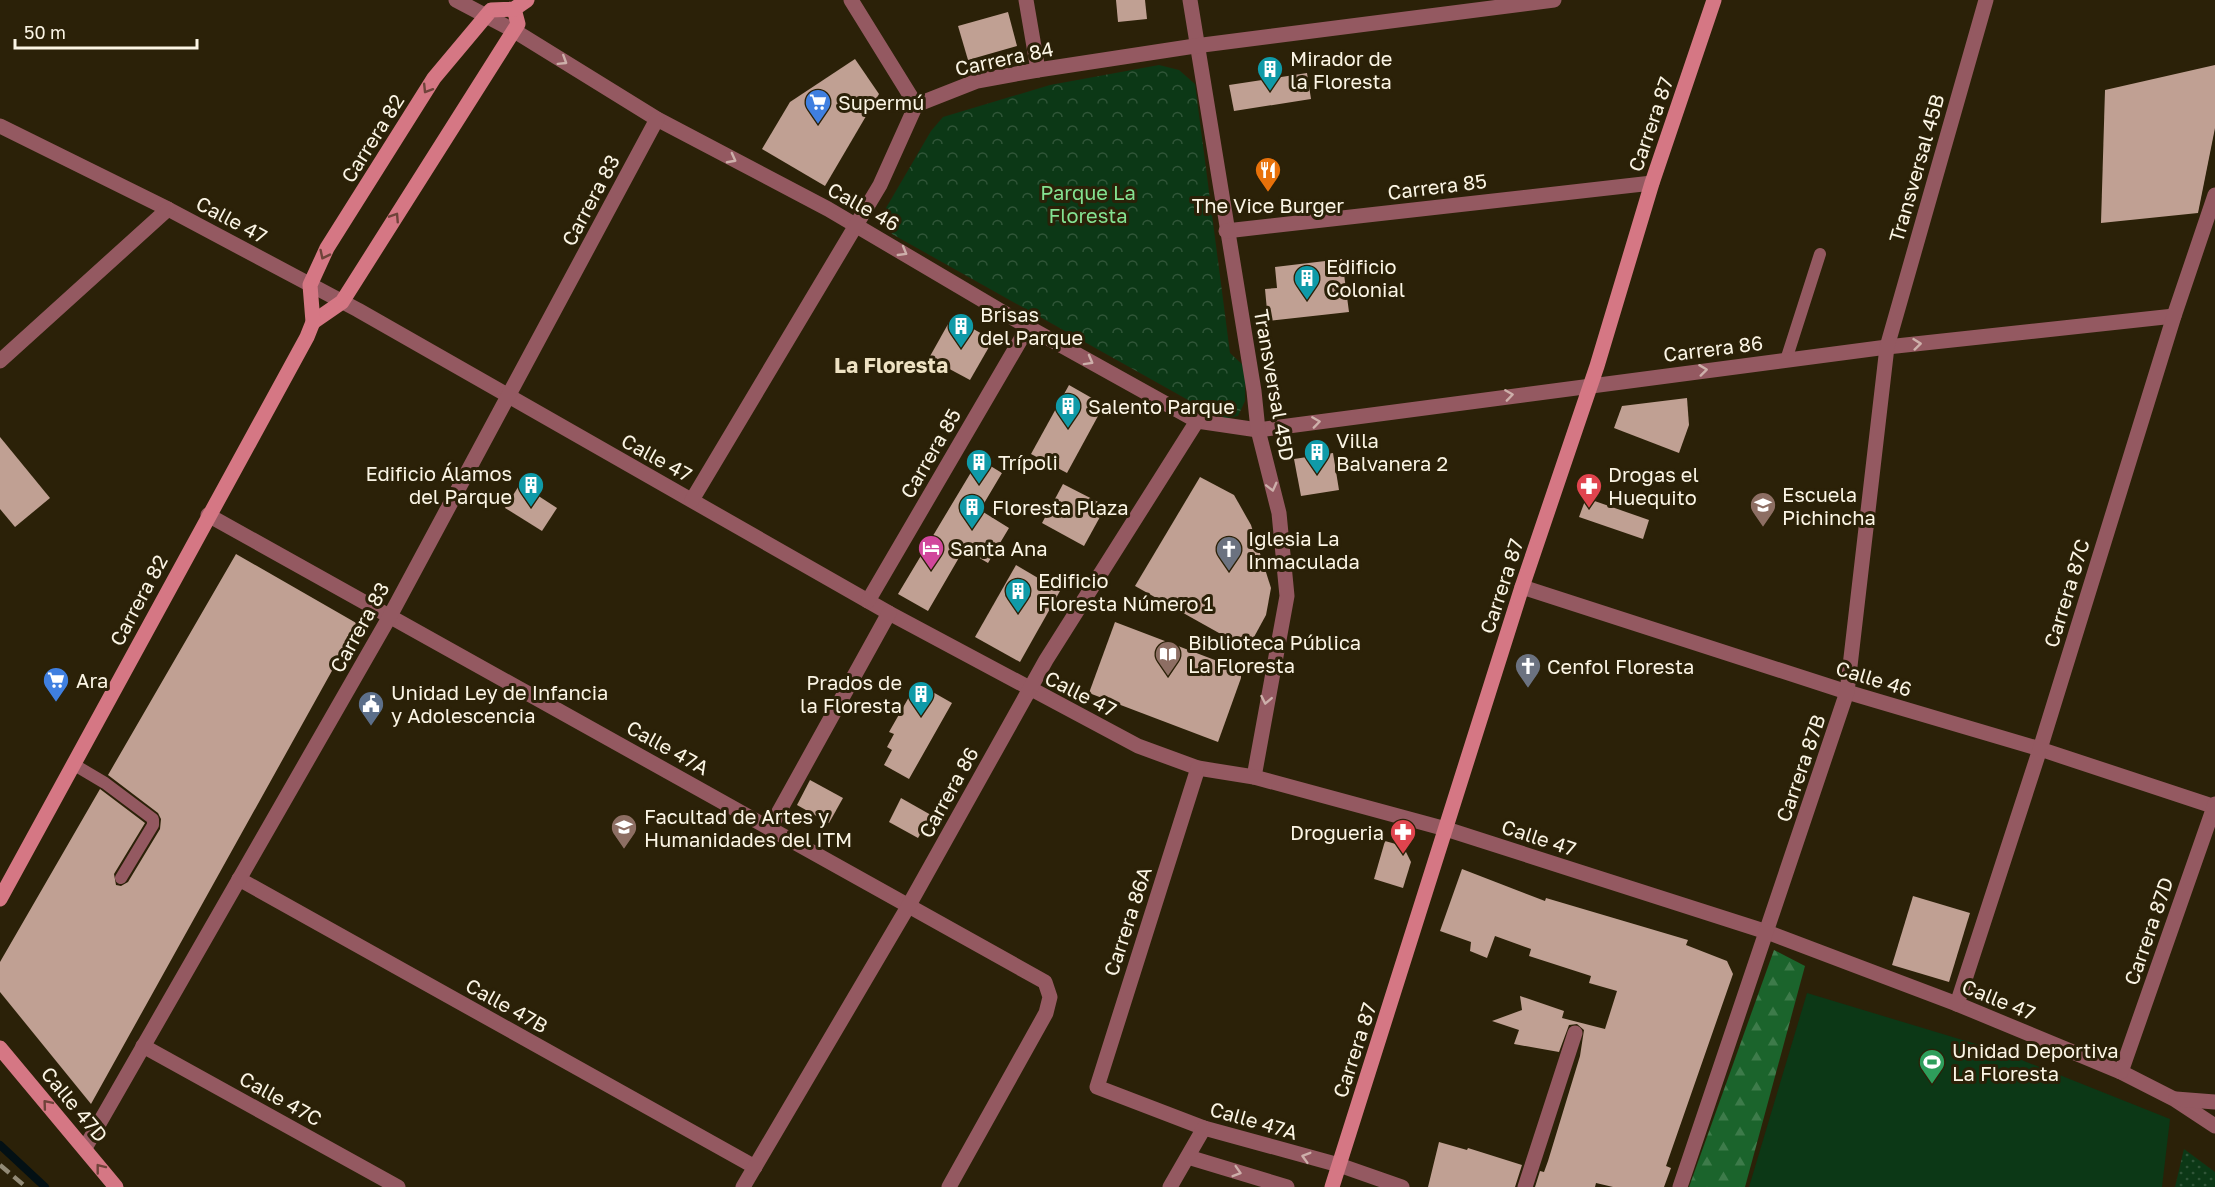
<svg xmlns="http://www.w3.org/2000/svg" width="2215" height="1187" viewBox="0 0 2215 1187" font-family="'Golos Text',sans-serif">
<defs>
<pattern id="grass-dots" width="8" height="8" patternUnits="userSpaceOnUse" patternTransform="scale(1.5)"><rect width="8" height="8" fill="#0c3816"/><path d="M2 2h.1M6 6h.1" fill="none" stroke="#305538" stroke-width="1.8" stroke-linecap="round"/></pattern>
<pattern id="forest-firs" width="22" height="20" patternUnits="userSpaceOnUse" patternTransform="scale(1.5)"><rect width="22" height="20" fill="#1b642c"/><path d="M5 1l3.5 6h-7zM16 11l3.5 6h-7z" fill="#3d7b4a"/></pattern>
<pattern id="park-crowns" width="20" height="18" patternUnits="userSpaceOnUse" patternTransform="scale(1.5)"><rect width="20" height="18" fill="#0c3816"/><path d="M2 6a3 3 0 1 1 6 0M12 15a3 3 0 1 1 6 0" fill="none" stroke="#305538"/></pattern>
</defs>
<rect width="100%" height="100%" fill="#2b2108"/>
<polygon fill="url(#grass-dots)" points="2184,1149 2215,1172 2215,1187 2175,1187"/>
<polygon fill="url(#forest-firs)" points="1774,950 1805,966 1745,1187 1689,1187"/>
<polygon fill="url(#park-crowns)" points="1159,65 1179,70 1195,84 1230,353 1245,367 1245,401 1238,416 1222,419 892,234 885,221 886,208 931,131 943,117 1050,85"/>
<polygon fill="#0c3816" points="1807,993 1999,1051 2170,1119 2162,1187 1749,1187"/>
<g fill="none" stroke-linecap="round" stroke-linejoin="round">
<polyline stroke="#031014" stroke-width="8" points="0,1145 45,1187"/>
</g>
<g fill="#c0a093">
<polygon points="1116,0 1145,0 1147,19 1118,22"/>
<polygon points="1008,12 1017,46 968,60 958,26"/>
<polygon points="855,59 879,94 825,186 762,149 790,102"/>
<polygon points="2215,65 2215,128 2198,213 2101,223 2105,90"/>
<polygon points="1307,73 1311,99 1234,111 1229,85"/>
<polygon points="1342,259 1349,312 1268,321 1265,289 1277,288 1275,267"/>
<polygon points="952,317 993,340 970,380 929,358"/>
<polygon points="1069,385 1104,405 1067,473 1031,454"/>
<polygon points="1687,398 1689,425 1679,453 1614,428 1622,406"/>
<polygon points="0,437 50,498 15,527 0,509"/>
<polygon points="1333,453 1339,490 1301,496 1294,459"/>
<polygon points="979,459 1002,473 980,510 1009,528 988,563 964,549 928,611 898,594"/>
<polygon points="1200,477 1234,495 1251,525 1271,588 1266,615 1254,637 1244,647 1135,586"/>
<polygon points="520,484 557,508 542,531 505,508"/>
<polygon points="1063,484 1106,506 1084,546 1042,523"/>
<polygon points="1586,498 1649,520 1643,539 1579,517"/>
<polygon points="236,554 358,624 91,1104 0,992 0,962 100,789 145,823 114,874 116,885 121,886 128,882 160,829 161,819 158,813 108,775"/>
<polygon points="1016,565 1060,591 1020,662 975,637"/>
<polygon points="1115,622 1241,670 1241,678 1218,742 1089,693"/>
<polygon points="917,683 952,703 909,779 884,765 892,750 887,747 894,734 889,732"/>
<polygon points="810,780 843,798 829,823 797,805"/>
<polygon points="901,798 931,815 918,838 889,822"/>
<polygon points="1385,841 1403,846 1411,862 1403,888 1374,879"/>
<polygon points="1462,869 1545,901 1546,898 1688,940 1686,945 1727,961 1733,974 1666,1166 1671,1168 1664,1187 1613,1187 1596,1183 1595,1187 1535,1187 1540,1171 1544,1172 1548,1161 1580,1056 1584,1030 1577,1024 1569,1025 1559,1052 1514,1044 1519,1030 1492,1021 1522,1010 1520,996 1564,1011 1562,1018 1605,1029 1617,991 1589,983 1591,976 1529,956 1531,949 1495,936 1487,958 1470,951 1471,942 1440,931"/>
<polygon points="1913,896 1970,913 1949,982 1892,965"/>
<polygon points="1439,1142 1467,1150 1468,1148 1522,1165 1515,1187 1428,1187"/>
</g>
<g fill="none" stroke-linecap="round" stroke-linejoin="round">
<g stroke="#945961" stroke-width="12">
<polyline points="1786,360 1820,254"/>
<polyline points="73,764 105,783 153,819 153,825 121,878"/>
</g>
<g stroke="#945961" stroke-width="15">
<polyline points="456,0 513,30 657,119 828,209 1028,327 1197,421 1258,430 1887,347 2174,316"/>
<polyline points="851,0 916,105"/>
<polyline points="1026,0 1038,70"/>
<polyline points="1190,0 1254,391 1258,430 1279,513 1287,596 1254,777"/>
<polyline points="0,126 168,209 358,310 889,613 1138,746 1198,768 1254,777 1446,829 1767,932 1957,1004 2121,1072 2174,1099 2215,1126"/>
<polyline points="1226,231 1652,183"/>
<polyline points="0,361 168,209"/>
<polyline points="692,500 880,185 916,105 977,81 1038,70 1195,46 1554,0"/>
<polyline points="208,515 1045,982 1050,997 1046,1013 949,1187"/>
<polyline points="1522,587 1847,692 2040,749 2215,807"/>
<polyline points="868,601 1028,327"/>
<polyline points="1198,768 1097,1087 1204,1128 1339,1165 1402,1187"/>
<polyline points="770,828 889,613"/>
<polyline points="239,879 755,1167"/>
<polyline points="1957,1004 2040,749 2174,316 2215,195"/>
<polyline points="143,1046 398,1187"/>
<polyline points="2121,1072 2215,804"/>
<polyline points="2176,1099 2215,1102"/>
<polyline points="85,1148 390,616 657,119"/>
<polyline points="1188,1157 1287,1187"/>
<polyline points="743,1187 909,905 1046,660 1197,421"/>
<polyline points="1170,1187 1204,1128"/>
<polyline points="1525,1187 1575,1033"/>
<polyline points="1680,1187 1847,692 1887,347 1986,0"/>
</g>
<g stroke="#d57784" stroke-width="15">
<polyline points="313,322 342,302 518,24 514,9"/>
<polyline points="0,899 307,337 313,322 310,285 327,248 434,78 491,10 514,9 527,0"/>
<polyline points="0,1048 116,1187"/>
<polyline points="1332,1187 1522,587 1597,366 1652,183 1714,0"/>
</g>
<polyline stroke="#928a76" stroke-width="4.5" stroke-dasharray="12 6" stroke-linecap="butt" points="0,1165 26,1187"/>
</g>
<defs><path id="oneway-chevron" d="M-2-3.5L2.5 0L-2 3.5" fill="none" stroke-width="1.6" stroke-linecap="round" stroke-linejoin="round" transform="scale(1.5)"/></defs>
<g stroke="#cdafaa">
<use href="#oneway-chevron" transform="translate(563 61) rotate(32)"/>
<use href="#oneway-chevron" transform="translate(732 159) rotate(28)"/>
<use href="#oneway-chevron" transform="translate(903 252) rotate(30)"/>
<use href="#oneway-chevron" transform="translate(1917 344) rotate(-6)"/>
<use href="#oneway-chevron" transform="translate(1089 361) rotate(29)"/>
<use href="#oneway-chevron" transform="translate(1703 370) rotate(-7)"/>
<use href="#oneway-chevron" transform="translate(1509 395) rotate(-8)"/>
<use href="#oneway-chevron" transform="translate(1316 422) rotate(-8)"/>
<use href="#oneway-chevron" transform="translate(1272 487) rotate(76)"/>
<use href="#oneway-chevron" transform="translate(1266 700) rotate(101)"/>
<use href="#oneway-chevron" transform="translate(1306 1157) rotate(-164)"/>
<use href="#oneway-chevron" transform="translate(1237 1172) rotate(17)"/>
</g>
<g stroke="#6f433a">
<use href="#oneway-chevron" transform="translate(427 89) rotate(122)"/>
<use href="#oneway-chevron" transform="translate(395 217) rotate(-57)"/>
<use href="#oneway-chevron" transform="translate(324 255) rotate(116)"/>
<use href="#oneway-chevron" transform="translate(47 1104) rotate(-130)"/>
<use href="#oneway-chevron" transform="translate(100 1168) rotate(-128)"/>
</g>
<defs>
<g id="building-pin" transform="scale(1.35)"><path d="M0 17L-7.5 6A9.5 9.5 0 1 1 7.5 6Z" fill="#0f9aa8" stroke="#2b2108"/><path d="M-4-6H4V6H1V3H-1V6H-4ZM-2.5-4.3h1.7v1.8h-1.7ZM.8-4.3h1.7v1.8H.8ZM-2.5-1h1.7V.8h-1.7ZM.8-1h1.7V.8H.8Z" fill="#fff"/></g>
<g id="supermarket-pin" transform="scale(1.35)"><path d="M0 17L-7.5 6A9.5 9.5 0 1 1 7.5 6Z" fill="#3f7fe0" stroke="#2b2108"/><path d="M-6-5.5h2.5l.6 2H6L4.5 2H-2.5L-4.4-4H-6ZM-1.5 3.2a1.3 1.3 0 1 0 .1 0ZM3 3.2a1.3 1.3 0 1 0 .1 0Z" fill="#fff"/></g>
<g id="restaurant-pin" transform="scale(1.35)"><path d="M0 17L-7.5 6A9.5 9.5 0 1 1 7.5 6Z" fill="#e8710a" stroke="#2b2108"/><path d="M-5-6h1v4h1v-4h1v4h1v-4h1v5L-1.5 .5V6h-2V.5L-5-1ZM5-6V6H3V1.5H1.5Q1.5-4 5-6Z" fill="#fff"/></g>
<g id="pharmacy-pin" transform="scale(1.35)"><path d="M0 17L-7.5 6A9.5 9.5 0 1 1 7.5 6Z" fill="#e0444e" stroke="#2b2108"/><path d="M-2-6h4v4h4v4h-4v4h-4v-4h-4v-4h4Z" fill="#fff"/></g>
<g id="school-pin" transform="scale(1.35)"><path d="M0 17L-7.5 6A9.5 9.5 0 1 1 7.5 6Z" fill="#8d6e63" stroke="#2b2108"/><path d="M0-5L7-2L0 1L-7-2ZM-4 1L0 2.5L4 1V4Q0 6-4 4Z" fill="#fff"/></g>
<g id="hotel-pin" transform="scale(1.35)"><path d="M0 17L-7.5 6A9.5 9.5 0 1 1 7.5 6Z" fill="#d1479c" stroke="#2b2108"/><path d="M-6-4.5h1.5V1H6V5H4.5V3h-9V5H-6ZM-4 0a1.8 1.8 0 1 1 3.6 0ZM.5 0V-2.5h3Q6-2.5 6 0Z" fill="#fff"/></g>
<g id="church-pin" transform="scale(1.35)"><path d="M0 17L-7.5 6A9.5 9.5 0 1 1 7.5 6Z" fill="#6b7280" stroke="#2b2108"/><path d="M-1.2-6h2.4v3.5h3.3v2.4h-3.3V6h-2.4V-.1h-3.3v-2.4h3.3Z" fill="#fff"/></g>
<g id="library-pin" transform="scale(1.35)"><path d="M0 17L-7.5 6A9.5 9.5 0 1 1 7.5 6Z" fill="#8d6e63" stroke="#2b2108"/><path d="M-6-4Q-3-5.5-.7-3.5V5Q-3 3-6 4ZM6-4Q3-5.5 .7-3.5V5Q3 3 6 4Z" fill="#fff"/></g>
<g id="civic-pin" transform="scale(1.35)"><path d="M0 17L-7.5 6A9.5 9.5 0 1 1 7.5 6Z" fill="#5c6f8a" stroke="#2b2108"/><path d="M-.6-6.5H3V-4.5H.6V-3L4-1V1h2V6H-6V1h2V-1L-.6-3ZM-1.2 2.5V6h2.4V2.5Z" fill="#fff"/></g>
<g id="university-pin" transform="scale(1.35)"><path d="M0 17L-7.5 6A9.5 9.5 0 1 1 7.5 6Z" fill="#8d6e63" stroke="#2b2108"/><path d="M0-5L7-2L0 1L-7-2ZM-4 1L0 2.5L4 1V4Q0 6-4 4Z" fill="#fff"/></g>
<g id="stadium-pin" transform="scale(1.35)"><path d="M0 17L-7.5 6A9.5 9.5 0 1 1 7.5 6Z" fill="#2e9e5b" stroke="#2b2108"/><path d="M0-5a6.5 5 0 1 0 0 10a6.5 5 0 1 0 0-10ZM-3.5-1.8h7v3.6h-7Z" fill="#fff"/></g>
</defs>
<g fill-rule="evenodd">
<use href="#building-pin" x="1270" y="69"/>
<use href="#supermarket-pin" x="818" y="102"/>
<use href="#restaurant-pin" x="1268" y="170"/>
<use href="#building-pin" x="1307" y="278"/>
<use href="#building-pin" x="961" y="326"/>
<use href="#building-pin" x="1068" y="406"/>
<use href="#building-pin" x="1317" y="452"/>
<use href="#building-pin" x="979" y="462"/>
<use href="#building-pin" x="531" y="485"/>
<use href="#pharmacy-pin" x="1589" y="486"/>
<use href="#school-pin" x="1763" y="505"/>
<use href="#building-pin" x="972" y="507"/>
<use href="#hotel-pin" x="931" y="548"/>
<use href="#church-pin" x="1229" y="549"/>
<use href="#building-pin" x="1018" y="591"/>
<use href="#library-pin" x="1168" y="654"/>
<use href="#church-pin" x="1528" y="666"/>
<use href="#supermarket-pin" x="56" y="680"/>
<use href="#building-pin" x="921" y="694"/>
<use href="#civic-pin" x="371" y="704"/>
<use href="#university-pin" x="624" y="827"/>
<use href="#pharmacy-pin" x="1403" y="832"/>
<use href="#stadium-pin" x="1932" y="1062"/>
</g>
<g text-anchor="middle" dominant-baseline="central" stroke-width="6" stroke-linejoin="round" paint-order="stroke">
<g font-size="20" fill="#fbf5e5" stroke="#2b2108">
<text transform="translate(1004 58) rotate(-12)">Carrera 84</text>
<text transform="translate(1650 124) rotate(-71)">Carrera 87</text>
<text transform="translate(372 138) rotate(-58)">Carrera 82</text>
<text transform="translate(1916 168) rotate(-74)">Transversal 45B</text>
<text transform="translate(1437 186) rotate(-7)">Carrera 85</text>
<text transform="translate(590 200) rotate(-62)">Carrera 83</text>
<text transform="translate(864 206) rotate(29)">Calle 46</text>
<text transform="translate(232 219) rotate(28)">Calle 47</text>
<text transform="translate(1713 348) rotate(-7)">Carrera 86</text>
<text transform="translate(1275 385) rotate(80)">Transversal 45D</text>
<text transform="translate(930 453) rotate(-60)">Carrera 85</text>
<text transform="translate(657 457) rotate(29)">Calle 47</text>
<text transform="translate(1501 586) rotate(-72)">Carrera 87</text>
<text transform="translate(2066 593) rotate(-73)">Carrera 87C</text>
<text transform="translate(138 600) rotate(-62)">Carrera 82</text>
<text transform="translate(359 627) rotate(-61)">Carrera 83</text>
<text transform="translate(1874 678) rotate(17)">Calle 46</text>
<text transform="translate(1081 693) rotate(27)">Calle 47</text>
<text transform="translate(668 747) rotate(29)">Calle 47A</text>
<text transform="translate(1800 768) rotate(-71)">Carrera 87B</text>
<text transform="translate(948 792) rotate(-61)">Carrera 86</text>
<text transform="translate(1539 837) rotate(18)">Calle 47</text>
<text transform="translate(1127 921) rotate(-72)">Carrera 86A</text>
<text transform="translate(2148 931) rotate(-71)">Carrera 87D</text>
<text transform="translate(1999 999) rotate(22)">Calle 47</text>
<text transform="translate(507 1005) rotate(29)">Calle 47B</text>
<text transform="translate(1354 1050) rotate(-72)">Carrera 87</text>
<text transform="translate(281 1098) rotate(29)">Calle 47C</text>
<text transform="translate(75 1104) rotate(50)">Calle 47D</text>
<text transform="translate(1254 1120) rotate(16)">Calle 47A</text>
</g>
<g font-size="20" fill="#fbf5e5" stroke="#2b2108" text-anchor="start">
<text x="1290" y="58">Mirador de<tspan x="1290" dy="23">la Floresta</tspan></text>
<text x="838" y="102">Supermú</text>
<text x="1268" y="205" text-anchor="middle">The Vice Burger</text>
<text x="1326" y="266">Edificio<tspan x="1326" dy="23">Colonial</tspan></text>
<text x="980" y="314">Brisas<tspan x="980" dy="23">del Parque</tspan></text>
<text x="1088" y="406">Salento Parque</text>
<text x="1336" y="440">Villa<tspan x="1336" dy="23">Balvanera 2</tspan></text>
<text x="998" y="462">Trípoli</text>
<text x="512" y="473" text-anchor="end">Edificio Álamos<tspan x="512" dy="23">del Parque</tspan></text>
<text x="1608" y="474">Drogas el<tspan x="1608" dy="23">Huequito</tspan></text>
<text x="1782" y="494">Escuela<tspan x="1782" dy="23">Pichincha</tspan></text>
<text x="992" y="507">Floresta Plaza</text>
<text x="1248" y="538">Iglesia La<tspan x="1248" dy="23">Inmaculada</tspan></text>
<text x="950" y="548">Santa Ana</text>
<text x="1038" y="580">Edificio<tspan x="1038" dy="23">Floresta Número 1</tspan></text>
<text x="1188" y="642">Biblioteca Pública<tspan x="1188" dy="23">La Floresta</tspan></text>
<text x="1547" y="666">Cenfol Floresta</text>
<text x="76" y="680">Ara</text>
<text x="902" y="682" text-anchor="end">Prados de<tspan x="902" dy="23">la Floresta</tspan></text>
<text x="391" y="692">Unidad Ley de Infancia<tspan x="391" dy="23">y Adolescencia</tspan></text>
<text x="644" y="816">Facultad de Artes y<tspan x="644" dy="23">Humanidades del ITM</tspan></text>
<text x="1384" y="832" text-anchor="end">Drogueria</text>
<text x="1952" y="1050">Unidad Deportiva<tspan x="1952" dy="23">La Floresta</tspan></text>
</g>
<g font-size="20" fill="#84e291" stroke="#2b2108">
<text x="1088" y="192">Parque La<tspan x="1088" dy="23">Floresta</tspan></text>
</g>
<g font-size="21" font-weight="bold" fill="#eee2c3" stroke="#2b2108">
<text x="891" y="365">La Floresta</text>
</g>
</g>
<path d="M15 39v9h182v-9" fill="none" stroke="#fbf5e5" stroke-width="3"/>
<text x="24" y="39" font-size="18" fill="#fbf5e5" stroke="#2b2108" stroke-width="4.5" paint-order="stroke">50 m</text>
</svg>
